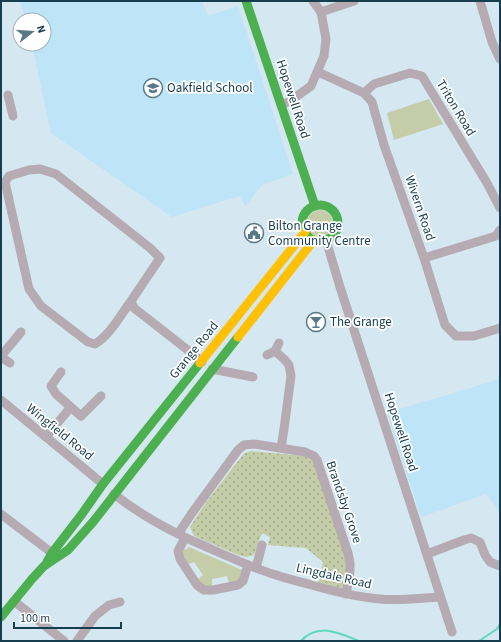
<svg xmlns="http://www.w3.org/2000/svg" width="501" height="642" viewBox="0 0 501 642" font-family="'Source Sans 3',sans-serif">
<defs>
<pattern id="park-dots" width="8" height="8" patternUnits="userSpaceOnUse"><rect width="8" height="8" fill="#c4cda7"/><path d="M2 2h.1M6 6h.1" fill="none" stroke="#9ea88a" stroke-width="1.8" stroke-linecap="round"/></pattern>
</defs>
<rect width="100%" height="100%" fill="#d5e7f0"/>
<g fill="#bde4f7">
<polygon points="20,1 202,1 208,16 238,6 293,174 262,185 246,206 239,196 172,217 51,133 32,44 44,44 44,20 26,20"/>
<polygon points="500,379 500,511 486,494 421,517 387,413"/>
</g>
<g fill="#c4cda7">
<polygon points="429,99 443,124 394,140 387,113"/>
<circle cx="320" cy="223" r="13"/>
<polygon points="189,547 242,570 241,579 230,584 228,580 227,576 212,579 212,586 210,588 196,581 203,575 194,562 186,565 182,558 183,550 187,549"/>
</g>
<polygon fill="url(#park-dots)" points="251,451 304,456 311,460 315,463 349,563 345,592 318,584 323,562 306,548 268,545 270,537 262,533 254,555 246,557 238,555 194,536 190,527 207,501 242,456 245,453"/>
<g fill="none" stroke-linecap="round" stroke-linejoin="round">
<g stroke="#5dd9bc" stroke-width="2">
<path d="M 301,641 C 318,622 340,633 359,641"/>
<polyline points="479,641 497,629 500,624"/>
</g>
<g stroke="#b6abb3" stroke-width="9">
<polyline points="480,1 492,42 500,59"/>
<polyline points="321,12 354,1"/>
<polyline points="318,72 364,93 372,102 384,145 424,258 445,325 456,336 474,336 500,328"/>
<polyline points="364,93 374,84 410,73 422,76 487,183 500,208"/>
<polyline points="8,95 13,116"/>
<polyline points="281,105 290,101 311,86 324,56 326,39 321,12 313,1"/>
<polyline points="326,240 340,287 452,632"/>
<polyline points="424,258 496,236 500,230"/>
<path d="M 131,301 C 120,316 110,335 95,344 L 88,342 L 41,306 L 29,289 L 5,182 L 9,176 L 29,170 L 40,169 L 56,174 L 150,248 L 160,258 L 131,301 L 134,308 L 189,351 L 202,362"/>
<polyline points="275,351 285,360 289,365 291,376 284,429 281,448"/>
<polyline points="267,355 275,351 279,343"/>
<polyline points="1,356 21,332"/>
<polyline points="1,357 10,363"/>
<polyline points="212,369 253,377"/>
<polyline points="61,372 51,386 56,394 81,416 101,396"/>
<polyline points="1,400 103,484"/>
<polyline points="46,437 70,408"/>
<path d="M 114,494 C 143,517 175,534 209,548 C 231,558 253,568 276,575 C 287,579 298,581 308,584 C 332,591 355,597 380,599 C 400,601 420,598 440,597"/>
<polyline points="1,514 52,553 55,557"/>
<polyline points="178,534 192,513 238,450 244,445 254,444 305,452 314,456 317,460 348,553 350,563 350,572 346,594"/>
<polyline points="185,538 178,551 180,559 197,585 204,590 213,590 238,585 243,581 248,565"/>
<polyline points="427,554 464,540 471,538 480,542 485,555 490,562 500,566"/>
<polyline points="256,568 262,545"/>
<polyline points="14,601 64,641"/>
<polyline points="77,641 95,616 109,605 120,602"/>
</g>
<g stroke="#4caf50" stroke-width="9">
<polyline points="246,1 315,206"/>
<circle cx="320" cy="223" r="18"/>
<polyline points="47,562 52,553 82,514 103,484 200,363"/>
<polyline points="1,617 32,579 44,566 68,550 93,522 238,337"/>
</g>
<g stroke="#ffc107" stroke-width="9">
<polyline points="238,337 314,240"/>
<polyline points="200,363 305,232"/>
</g>
</g>
<defs>
<g id="school-ring" transform="scale(1)"><circle r="9.5" fill="#fff" stroke="#5a7987" stroke-width="1.5"/><path d="M0-5L7-2L0 1L-7-2ZM-4 1L0 2.5L4 1V4Q0 6-4 4Z" fill="#5a7987"/></g>
<g id="civic-ring" transform="scale(1)"><circle r="9.5" fill="#fff" stroke="#5a7987" stroke-width="1.5"/><path d="M-.6-6.5H3V-4.5H.6V-3L4-1V1h2V6H-6V1h2V-1L-.6-3ZM-1.2 2.5V6h2.4V2.5Z" fill="#5a7987"/></g>
<g id="bar-ring" transform="scale(1)"><circle r="9.5" fill="#fff" stroke="#5a7987" stroke-width="1.5"/><path d="M-6-5H6L.8 .8V4.5H3.5V6h-7V4.5H-.8V.8Z" fill="#5a7987"/></g>
</defs>
<g fill-rule="evenodd">
<use href="#school-ring" x="153" y="88"/>
<use href="#civic-ring" x="254" y="233"/>
<use href="#bar-ring" x="316" y="322"/>
</g>
<g text-anchor="middle" dominant-baseline="central" stroke-width="3.5" stroke-linejoin="round" paint-order="stroke">
<g font-size="13" fill="#173e4e" stroke="#fff" text-anchor="start">
<text x="167" y="88">Oakfield School</text>
<text x="268" y="226">Bilton Grange<tspan x="268" dy="15">Community Centre</tspan></text>
<text x="330" y="322">The Grange</text>
</g>
<g font-size="13" fill="#173e4e" stroke="#fff">
<text transform="translate(293 99) rotate(72)">Hopewell Road</text>
<text transform="translate(456 108) rotate(59)">Triton Road</text>
<text transform="translate(420 208) rotate(71)">Wivern Road</text>
<text transform="translate(194 350) rotate(-51)">Grange Road</text>
<text transform="translate(60 432) rotate(39)">Wingfield Road</text>
<text transform="translate(401 432) rotate(72)">Hopewell Road</text>
<text transform="translate(344 502) rotate(71)">Brandsby Grove</text>
<text transform="translate(334 576) rotate(13)">Lingdale Road</text>
</g>
</g>
<rect width="501" height="642" fill="none" stroke="#173e4e" stroke-width="4"/>
<g transform="translate(32 32) rotate(73)"><circle r="19" fill="#ffffff" stroke="#a2b2b8"/>
<path d="M0-3L7 15L0 10L-7 15Z" fill="#5a7987"/>
<text y="-6" font-size="11" font-weight="bold" text-anchor="middle" fill="#173e4e">N</text>
</g>
<path d="M14 622v6h107v-6" fill="none" stroke="#173e4e" stroke-width="2"/>
<text x="20" y="622" font-size="12" fill="#173e4e" stroke="#ffffff" stroke-width="3" paint-order="stroke">100 m</text>
</svg>
